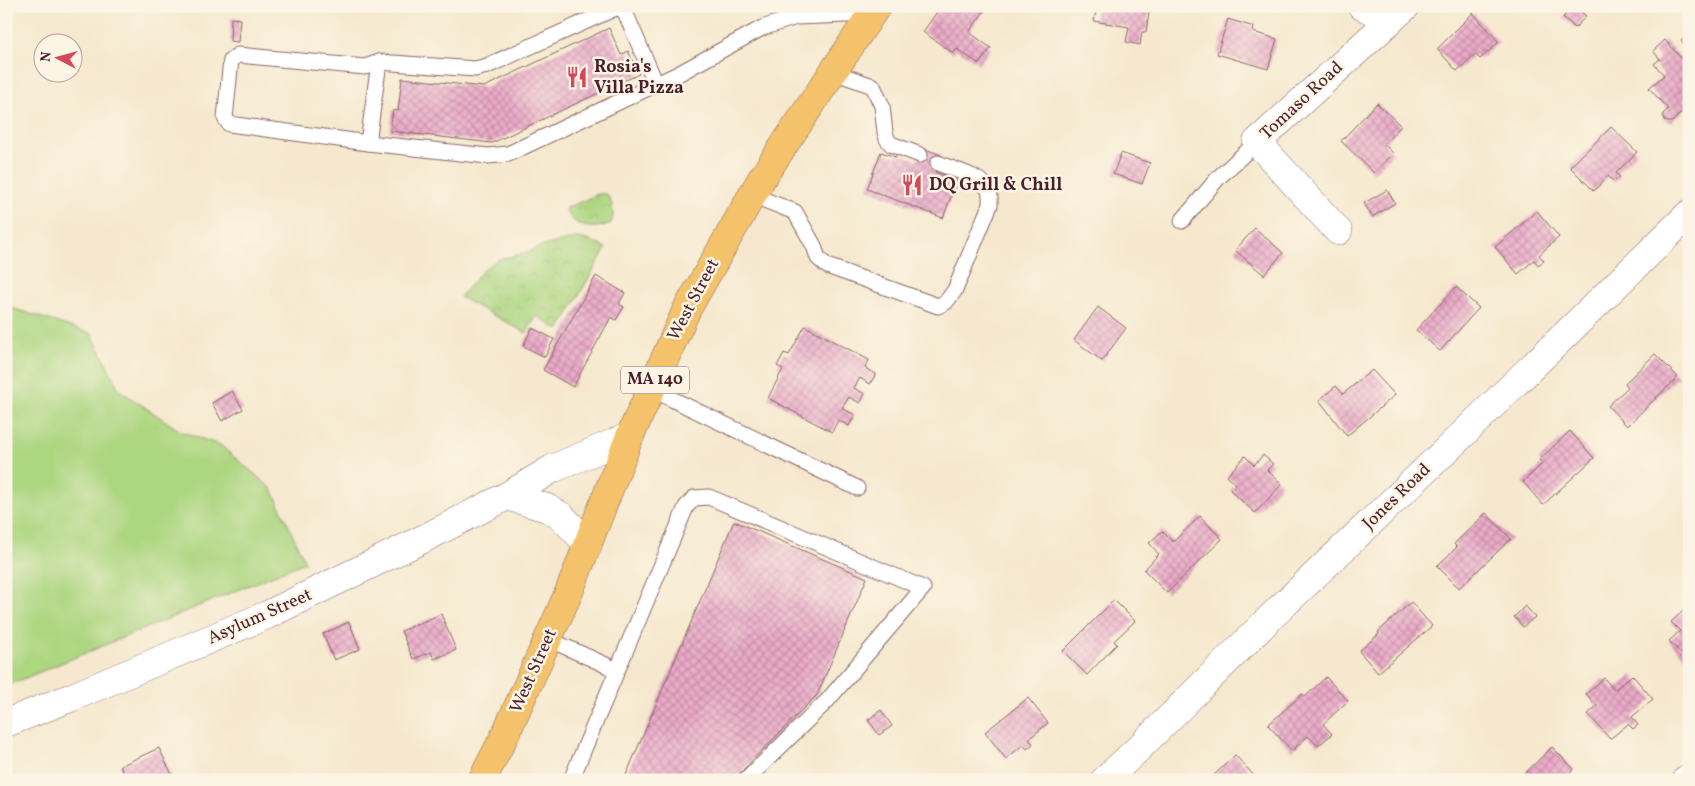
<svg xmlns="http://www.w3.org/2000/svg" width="1695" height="786" viewBox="0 0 1695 786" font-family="Vollkorn,serif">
<defs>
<pattern id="park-crowns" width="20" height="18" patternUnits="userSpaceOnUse" patternTransform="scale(1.25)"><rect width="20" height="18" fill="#add681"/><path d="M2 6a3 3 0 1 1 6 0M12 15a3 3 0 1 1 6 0" fill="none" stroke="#96b770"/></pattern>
<pattern id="building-cross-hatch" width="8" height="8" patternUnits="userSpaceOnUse" patternTransform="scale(1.25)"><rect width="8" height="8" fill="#ebabc9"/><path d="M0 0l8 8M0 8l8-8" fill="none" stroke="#c08ba3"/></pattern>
</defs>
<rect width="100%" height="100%" fill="#fcf5e5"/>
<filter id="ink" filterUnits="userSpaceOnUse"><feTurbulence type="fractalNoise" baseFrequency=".02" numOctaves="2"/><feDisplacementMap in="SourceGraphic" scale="10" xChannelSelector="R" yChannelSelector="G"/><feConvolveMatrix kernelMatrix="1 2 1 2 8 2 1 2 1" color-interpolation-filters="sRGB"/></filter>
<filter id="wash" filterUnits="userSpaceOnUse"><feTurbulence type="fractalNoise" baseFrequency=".0096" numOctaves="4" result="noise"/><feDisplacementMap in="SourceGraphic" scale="20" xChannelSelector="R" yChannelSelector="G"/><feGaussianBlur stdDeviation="1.12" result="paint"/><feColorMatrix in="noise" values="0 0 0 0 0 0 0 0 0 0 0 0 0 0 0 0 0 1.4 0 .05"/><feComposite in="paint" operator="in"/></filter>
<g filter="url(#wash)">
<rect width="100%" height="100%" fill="#f5e8ce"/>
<polygon fill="#add681" stroke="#7c7a56" points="6,306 92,334 119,390 182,432 220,445 272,489 305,562 6,686"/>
<g fill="url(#park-crowns)" stroke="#7c7a56">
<path d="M 598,194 L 606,194 C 613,201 615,215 611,223 C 592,231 574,228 565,209 Z"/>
<polygon points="577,238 588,240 606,248 559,330 537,316 526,333 460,297 484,269 499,259 523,254 539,247"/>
</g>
<g id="blocks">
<g fill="url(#building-cross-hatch)">
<polygon points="941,6 988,6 969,32 991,48 979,64 957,49 953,53 923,32"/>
<polygon points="1097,6 1150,6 1146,32 1142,32 1140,45 1126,42 1129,27 1094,21"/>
<polygon points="1574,6 1586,16 1575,28 1563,17"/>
<polygon points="1473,13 1499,42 1480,59 1475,54 1457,71 1437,49"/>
<polygon points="231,18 240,19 238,42 230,41"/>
<polygon points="1228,19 1254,27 1253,32 1277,39 1268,69 1217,54"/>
<polygon points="609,28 621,55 628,51 639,74 492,143 390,131 393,110 398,111 402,78 484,87"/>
<polygon points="1689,34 1689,49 1681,41"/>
<polygon points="1665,40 1681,58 1689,52 1689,105 1672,122 1668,122 1664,120 1663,117 1663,114 1668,109 1649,88 1664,75 1654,64 1660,59 1653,51"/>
<polygon points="1377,103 1401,126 1384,144 1393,153 1374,173 1341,141"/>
<polygon points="1611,127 1637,152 1616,173 1620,177 1614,182 1608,176 1594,191 1570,167"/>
<polygon points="923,148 941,155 935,172 957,181 943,218 867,189 881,152 896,157 898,153 918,160"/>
<polygon points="1121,153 1150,163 1142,184 1113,174"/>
<polygon points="1387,190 1395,203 1372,217 1364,203"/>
<polygon points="1537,211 1559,237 1539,255 1544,261 1538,265 1534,260 1518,274 1495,247"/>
<polygon points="1255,228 1283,253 1264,275 1235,250"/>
<polygon points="596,276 625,293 619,304 624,307 616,320 611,317 573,387 543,370"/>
<polygon points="1456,287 1479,308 1440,351 1416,330"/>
<polygon points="1098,307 1126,328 1102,361 1074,340"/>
<polygon points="805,326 869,360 865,368 876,374 870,384 860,378 854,388 865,394 860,403 849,397 842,408 855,415 849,426 838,420 832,432 768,398 783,369 777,366 784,353 789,355"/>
<polygon points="532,328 554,339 545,357 523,346"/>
<polygon points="1655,354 1678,377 1627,426 1608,406 1628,387 1625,383"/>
<polygon points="1372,370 1395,395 1347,436 1319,400 1336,386 1343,394"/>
<polygon points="232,391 243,409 222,421 212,403"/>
<polygon points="1570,431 1594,458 1543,505 1523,482 1543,463 1539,460"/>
<polygon points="1263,455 1273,464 1267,470 1282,484 1255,513 1230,490 1236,484 1227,476 1245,456 1254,465"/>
<polygon points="1486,513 1511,539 1459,588 1437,566 1457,547 1454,544"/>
<polygon points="1200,516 1222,539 1167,593 1144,570 1159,554 1149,543 1162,531 1173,542"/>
<polygon points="734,521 867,578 817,695 733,780 624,780"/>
<polygon points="1114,600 1135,621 1114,641 1117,644 1087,675 1063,651"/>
<polygon points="1411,602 1432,626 1378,673 1359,651 1379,634 1378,632"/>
<polygon points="1525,606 1535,617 1523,627 1514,617"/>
<polygon points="1687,607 1689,609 1689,661 1669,641 1680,631 1671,622"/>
<polygon points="441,614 456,650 434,659 431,652 413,659 401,631"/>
<polygon points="349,622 360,649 334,660 323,634"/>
<polygon points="1632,675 1653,699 1632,717 1638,725 1633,729 1628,724 1610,739 1588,714 1597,706 1586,694 1604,678 1614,690"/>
<polygon points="1326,677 1348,701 1323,724 1332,734 1318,746 1308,736 1292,751 1268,725 1302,694 1305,697"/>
<polygon points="1028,698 1048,723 1029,739 1033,744 1027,749 1023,745 1006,759 985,732"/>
<polygon points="881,710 892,726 879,735 868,720"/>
<polygon points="1552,747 1574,769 1564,780 1518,780"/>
<polygon points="159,748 174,779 127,780 120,766"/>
<polygon points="1235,755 1258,780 1209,780"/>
</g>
</g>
</g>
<g filter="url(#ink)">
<use href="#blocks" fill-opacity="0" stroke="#866564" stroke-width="1"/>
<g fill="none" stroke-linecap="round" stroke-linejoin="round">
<g stroke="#866564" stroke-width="17">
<g id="service">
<polyline points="833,72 873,86 882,106 885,132 887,139 891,144 920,155"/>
<polyline points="656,84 625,12 618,7 487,66 475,69 379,62 365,67 238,55 231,60 225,118 229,124 368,143 488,156 508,154 678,74 762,28 796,17 872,14"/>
<polyline points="368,143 379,62"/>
<path d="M 752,195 L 795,212 L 814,246 L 818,258 L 827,266 L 938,306 L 946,302 L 955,290 L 990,205 C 990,200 991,193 988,189 C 981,176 951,169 938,163"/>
<polyline points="1182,221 1218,178 1257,142"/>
<polyline points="651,389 857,488"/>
<polyline points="548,639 617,670"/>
<polyline points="571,780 686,507 694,498 709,497 923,588 827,701 746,780"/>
</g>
</g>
<g stroke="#866564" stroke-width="29">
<g id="minor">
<polyline points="1362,6 1391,20"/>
<polyline points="1338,231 1257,142 1406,6"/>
<polyline points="507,496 547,508 561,516 588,544"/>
<polyline points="6,723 70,698 267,615 421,540 507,496 552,469 630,436"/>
<polyline points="1105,780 1139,748 1273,615 1460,437 1689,214"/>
<polyline points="1686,780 1689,778"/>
</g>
</g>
<g stroke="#866564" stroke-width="29">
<polyline id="primary" points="482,780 506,733 569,592 630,436 687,309 762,178 877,6"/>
</g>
<use href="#service" stroke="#fff" stroke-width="15"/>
<use href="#minor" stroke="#fff" stroke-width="28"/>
<use href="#primary" stroke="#f3c26a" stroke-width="28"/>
</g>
</g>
<defs>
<g id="restaurant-bare" transform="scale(1.725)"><path d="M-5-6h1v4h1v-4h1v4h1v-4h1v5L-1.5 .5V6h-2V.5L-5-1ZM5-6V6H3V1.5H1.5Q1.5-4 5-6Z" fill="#d1495b" stroke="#fcf5e5" stroke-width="2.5" paint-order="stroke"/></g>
</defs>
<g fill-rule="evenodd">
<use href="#restaurant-bare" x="577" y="77"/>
<use href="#restaurant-bare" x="912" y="185"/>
</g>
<g text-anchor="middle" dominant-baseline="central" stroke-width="5" stroke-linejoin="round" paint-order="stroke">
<rect fill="#fcf5e5" stroke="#7f5f63" stroke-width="1" x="621" y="366.5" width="68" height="27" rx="4"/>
<g font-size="16" font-weight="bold" fill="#4a1f2b">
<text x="655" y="380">MA 140</text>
</g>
<g font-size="18" font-weight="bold" fill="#4a1f2b" stroke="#fcf5e5" text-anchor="start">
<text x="594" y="67">Rosia's<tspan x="594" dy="21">Villa Pizza</tspan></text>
<text x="929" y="185">DQ Grill &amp; Chill</text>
</g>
<g font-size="18" fill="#4a1f2b" stroke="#fcf5e5">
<text transform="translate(1302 101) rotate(-43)">Tomaso Road</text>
<text transform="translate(694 300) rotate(-62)">West Street</text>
<text transform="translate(1397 497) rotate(-44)">Jones Road</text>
<text transform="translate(260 617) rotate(-24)">Asylum Street</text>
<text transform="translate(534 671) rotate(-66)">West Street</text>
</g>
</g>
<rect width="1695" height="786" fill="none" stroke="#fcf5e5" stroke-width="25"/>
<g transform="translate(58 58) rotate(276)"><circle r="24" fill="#fcf5e5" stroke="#b59f9b"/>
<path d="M0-4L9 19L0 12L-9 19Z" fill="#d1495b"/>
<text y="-8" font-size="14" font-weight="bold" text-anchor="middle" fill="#4a1f2b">N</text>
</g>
</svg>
